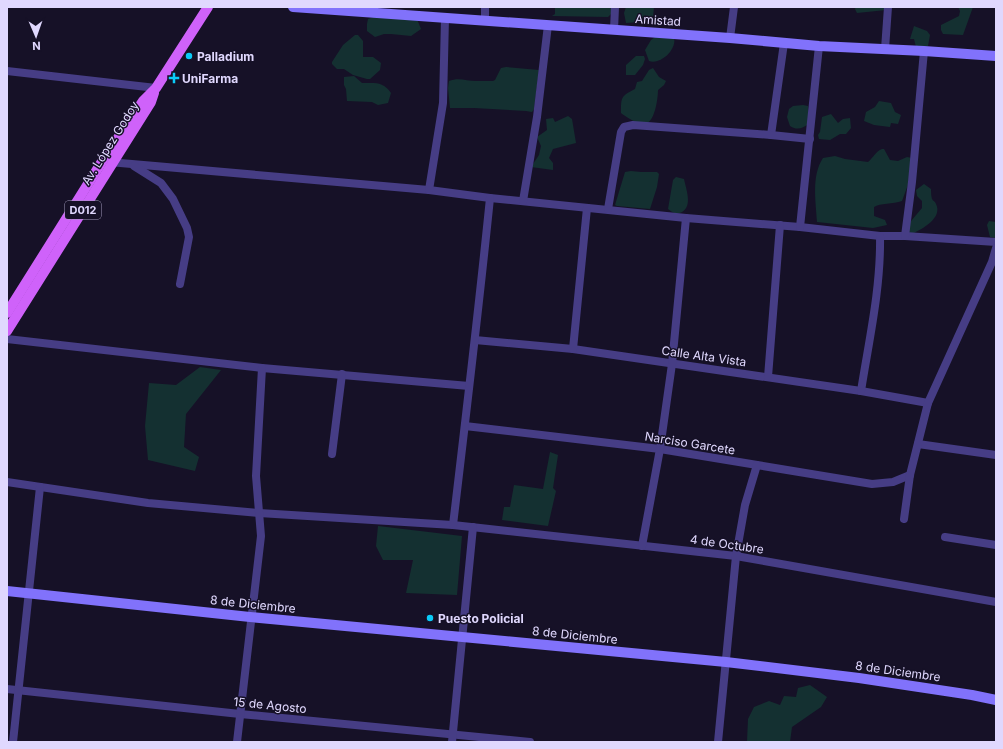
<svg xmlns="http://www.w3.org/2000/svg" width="1003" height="749" viewBox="0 0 1003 749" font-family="Inter,sans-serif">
<rect width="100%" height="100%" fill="#161127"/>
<g fill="#143031">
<polygon points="555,7 612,7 612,13 608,17 552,16 555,14"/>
<polygon points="626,7 654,7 653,17 640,22 626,23 624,13"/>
<polygon points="856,7 887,7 886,10 857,13 855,9"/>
<polygon points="958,7 973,7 963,35 943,34 941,30 941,25 959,16 960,11"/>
<polygon points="376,16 417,19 421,29 411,36 391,34 384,34 375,37 367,31 367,24 368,19"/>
<polygon points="914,26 927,31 930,35 928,46 916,47 914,39 910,39"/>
<polygon points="355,35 358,35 363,41 363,57 373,57 381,63 380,70 370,79 367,79 353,75 344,69 337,69 332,64 332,62 343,45"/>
<path d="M 655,37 L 674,38 C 677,49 661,65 649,61 L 645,50 L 651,40 Z"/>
<polygon points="636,56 644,56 645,59 643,65 635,75 626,75 626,65"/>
<path d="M 506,67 L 539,70 L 534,109 L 532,112 L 526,111 L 474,108 L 450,108 L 448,88 L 449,81 C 459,77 466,81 476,81 C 481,81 487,81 493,81 L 495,80 L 501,68 Z"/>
<path d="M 653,68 L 659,77 L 666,81 L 664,85 L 658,90 C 658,98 655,120 647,123 C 639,126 626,117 621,113 C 621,97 621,96 635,89 L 637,82 L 642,81 L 649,70 Z"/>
<path d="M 354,76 L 362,83 C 375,83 383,81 391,93 L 388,103 L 378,105 L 372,102 L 347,101 L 346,89 L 344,85 L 344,77 Z"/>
<polygon points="879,101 891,103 895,112 901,115 898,124 891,123 890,127 874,125 864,121 866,112 875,107"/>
<path d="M 803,105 L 808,106 L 809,124 C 802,128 798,131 790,126 L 787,117 L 789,109 L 793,106 Z"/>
<polygon points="831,114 838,123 843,119 850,118 851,128 846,134 840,134 830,140 819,139 818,135 820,132 822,117"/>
<polygon points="568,116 572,119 576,143 553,149 549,158 553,163 553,170 531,167 539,155 541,146 537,137 547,130 546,119 553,118 555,122"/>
<path d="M 882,149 L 884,149 L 890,160 L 898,161 L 907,157 L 912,158 L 913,171 L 902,201 C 893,204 880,203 874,207 L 874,216 L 885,220 L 887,225 L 873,228 L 817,222 C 816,202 811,176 823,158 L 835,156 L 845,159 L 868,162 C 873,158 876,151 882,149 Z"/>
<polygon points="631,171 641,172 657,172 659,174 657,187 650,209 617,206 615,205 625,172"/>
<path d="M 676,177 L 684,179 C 686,189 693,206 682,212 C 676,215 673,213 668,209 L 673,180 Z"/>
<path d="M 924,184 L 931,189 C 931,192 931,196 932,199 C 934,202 935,201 936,204 C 943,218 922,229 912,234 L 907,231 L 906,227 L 922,208 L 922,201 L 917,196 L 916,190 Z"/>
<polygon points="989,221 996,222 996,238 990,237 987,225"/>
<polygon points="200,367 221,370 186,414 184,447 199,457 195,471 148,460 145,426 149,383 176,385"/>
<polygon points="550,452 558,455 553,488 556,491 548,526 502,520 504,507 510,507 514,485 543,489"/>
<polygon points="378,526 462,536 457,595 406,593 413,560 383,560 376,546"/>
<polygon points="810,685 827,697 821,707 792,727 790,742 747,742 748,719 754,707 769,701 780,705 784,696 796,697 798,688"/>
</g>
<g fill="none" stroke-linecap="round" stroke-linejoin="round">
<g stroke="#463d85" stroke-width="8">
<polyline points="485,21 485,7"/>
<polyline points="614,30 615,7"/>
<polyline points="730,38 734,7"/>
<polyline points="885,49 888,7"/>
<polyline points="7,71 156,88"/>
<polyline points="771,135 784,43"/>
<polyline points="109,162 429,190 490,198 686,218 800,227 880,236 905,236 996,242"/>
<polyline points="134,166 161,183 173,199 187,228 189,237 180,284"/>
<polyline points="429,190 443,103 445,18"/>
<polyline points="523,201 537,117 548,25"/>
<polyline points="608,209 621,132 624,127 633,125 771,135 810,139"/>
<polyline points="800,227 819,46"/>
<polyline points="905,236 912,182 924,51"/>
<polyline points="7,339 262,368 469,386"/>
<polyline points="475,340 573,349 861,391 928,403"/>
<polyline points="573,349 587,208"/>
<polyline points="768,377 780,225"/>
<path d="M 861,391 C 869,340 881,288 880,236"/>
<polyline points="465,426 660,449 872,484 893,482 910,475"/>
<polyline points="918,444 996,455"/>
<polyline points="332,454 342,374"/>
<polyline points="7,482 148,503 259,513 453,525 736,556 996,602"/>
<polyline points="904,519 910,475 928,403 992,262 996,248"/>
<path d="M 453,525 C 466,416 479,307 490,198"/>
<polyline points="945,537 996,545"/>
<polyline points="642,546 660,449 672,364 686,218"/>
<polyline points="7,689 240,714 530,742"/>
<polyline points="13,742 40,487"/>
<polyline points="237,742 261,536 256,476 262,368"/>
<polyline points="452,742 473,527"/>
<polyline points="718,742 736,556 745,505 757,465"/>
</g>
<g stroke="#8172fb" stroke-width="10">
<polyline points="293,7 730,38 819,46 924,51 996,56"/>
<polyline points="7,591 250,617 726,662 859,678 972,695 996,700"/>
</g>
<g stroke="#cf62fa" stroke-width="10">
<polyline points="7,313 103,160 143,101 156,88 208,7"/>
<polyline points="7,331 151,102 154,93"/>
</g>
</g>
<g fill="#0acbf8" stroke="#161127" stroke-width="1.5">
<circle cx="189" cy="56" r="4"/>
<path d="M172 72h4v4h4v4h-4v4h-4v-4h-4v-4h4z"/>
<circle cx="430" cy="618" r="4"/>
</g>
<g text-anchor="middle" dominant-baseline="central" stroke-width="3" stroke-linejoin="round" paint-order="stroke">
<rect fill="#161127" stroke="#a39cbe" stroke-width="1" x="65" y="201" width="36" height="18" rx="3"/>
<g font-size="11" font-weight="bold" fill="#e0d8fe">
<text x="83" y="210">D012</text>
</g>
<g font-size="12" fill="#e0d8fe" stroke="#161127">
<text transform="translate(658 20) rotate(4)">Amistad</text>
<text transform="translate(110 143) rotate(-58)">Av. López Godoy</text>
<text transform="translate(704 356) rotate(8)">Calle Alta Vista</text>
<text transform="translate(690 443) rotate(9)">Narciso Garcete</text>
<text transform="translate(727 544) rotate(8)">4 de Octubre</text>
<text transform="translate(253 604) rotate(6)">8 de Diciembre</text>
<text transform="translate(575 635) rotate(6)">8 de Diciembre</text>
<text transform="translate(898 671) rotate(8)">8 de Diciembre</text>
<text transform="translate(270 705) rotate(6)">15 de Agosto</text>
</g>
<g font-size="12" font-weight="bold" fill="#e0d8fe" stroke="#161127" text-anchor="start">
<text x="197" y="56">Palladium</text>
<text x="182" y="78">UniFarma</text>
<text x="438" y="618">Puesto Policial</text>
</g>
</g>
<rect width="1003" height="749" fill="none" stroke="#e0d8fe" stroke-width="16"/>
<g transform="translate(36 36) rotate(178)" stroke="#161127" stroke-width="3" paint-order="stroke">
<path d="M0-3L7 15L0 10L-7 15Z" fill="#e0d8fe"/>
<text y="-6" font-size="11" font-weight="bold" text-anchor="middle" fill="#e0d8fe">N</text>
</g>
</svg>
